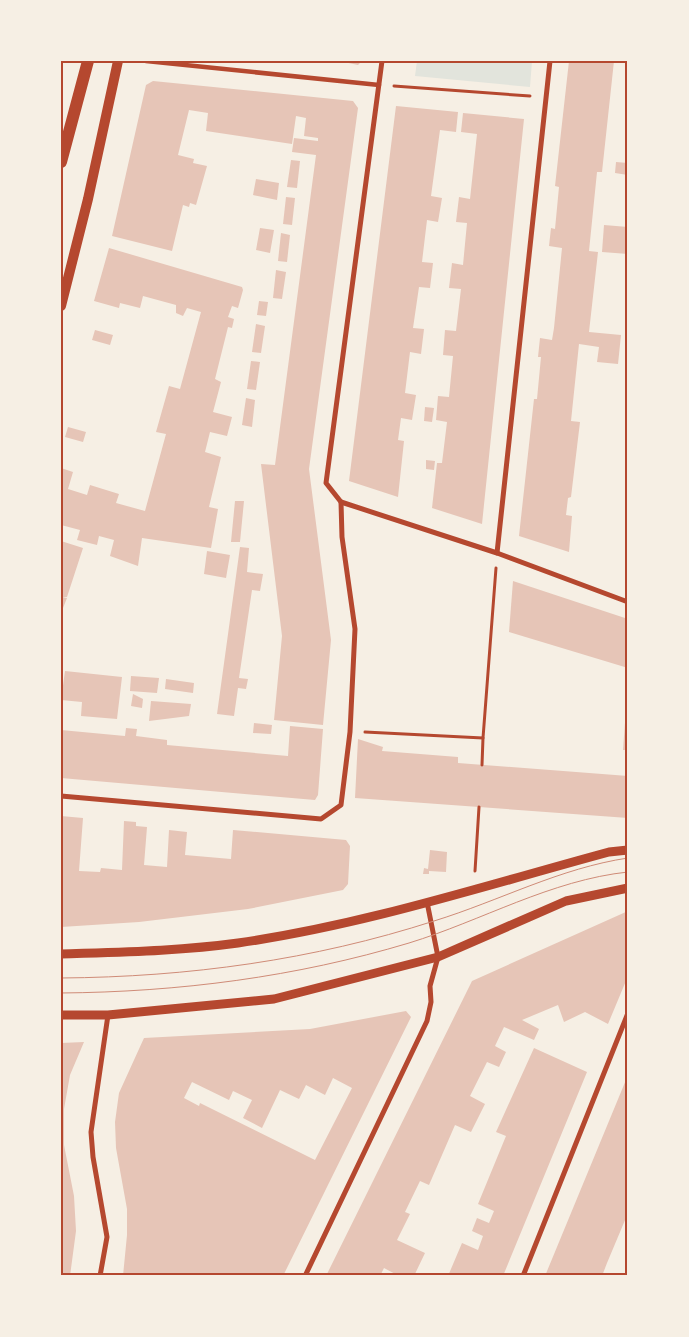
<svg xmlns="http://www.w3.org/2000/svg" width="689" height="1337" viewBox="0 0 689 1337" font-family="'Varela Round',sans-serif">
<rect width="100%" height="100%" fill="#f6efe4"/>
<polygon fill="#e2e4dc" points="417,61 532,61 530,87 415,76"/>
<g fill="#e6c5b7" fill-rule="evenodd">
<polygon points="339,61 362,61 358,65"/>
<polygon points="569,61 614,61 602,172 597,172 589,251 598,252 589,332 621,335 618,364 597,362 599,347 579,344 571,421 580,422 571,497 568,498 566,515 572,516 569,552 519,536 534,399 537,399 541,357 538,357 540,338 552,340 554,328 562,248 549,246 551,228 555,229 559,187 555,186"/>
<polygon points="153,81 353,101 358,108 309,469 331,640 323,725 274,720 282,636 261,464 275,465 316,155 292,152 294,138 318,141 318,138 304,136 306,118 296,116 292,144 206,131 208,113 189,110 178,155 194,159 193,163 207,166 196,205 190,203 189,207 183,205 172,251 112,236 146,85"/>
<polygon points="396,106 458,112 456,132 440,130 431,196 442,198 438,222 427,220 422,262 433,263 430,288 419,287 413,328 424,329 421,354 410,352 405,393 416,395 412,420 401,418 398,440 404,441 398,497 349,481"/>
<polygon points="463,113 524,119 482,524 432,508 437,463 442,463 447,422 436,420 438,396 449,397 453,356 443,355 445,330 456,331 461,289 449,288 452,263 463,265 467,223 456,222 459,197 470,199 477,134 461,132"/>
<polygon points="291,160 300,161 297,188 287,187"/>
<polygon points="616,162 628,163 628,175 615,173"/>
<polygon points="256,179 279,183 277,200 253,195"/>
<polygon points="286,197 295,198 292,225 283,224"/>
<polygon points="604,225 628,227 628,254 602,252"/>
<polygon points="260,228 274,230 270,253 256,250"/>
<polygon points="281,233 290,235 287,262 278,261"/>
<polygon points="109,248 242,287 243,290 238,308 232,306 228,317 234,319 232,328 228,327 215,379 221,382 213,412 232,417 227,436 210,432 205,452 221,457 209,507 218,509 211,548 142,538 138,566 110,556 114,540 99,536 97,545 77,540 80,530 61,525 61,468 73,472 68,489 87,495 90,485 119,494 116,503 145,511 166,434 156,432 169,386 180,389 201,312 187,308 183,316 176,313 176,305 143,296 140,308 120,303 119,308 94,301"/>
<polygon points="276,270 286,272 282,299 273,298"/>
<polygon points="259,301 268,302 266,316 257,315"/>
<polygon points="256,324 265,326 261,353 252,352"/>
<polygon points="95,330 113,335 110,345 92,340"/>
<polygon points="251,361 260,362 256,390 247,389"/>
<polygon points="246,398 255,400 252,427 242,425"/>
<polygon points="425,407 434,408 432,422 424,421"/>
<polygon points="68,427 86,432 83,442 65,437"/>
<polygon points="426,460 435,461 434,470 426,469"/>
<polygon points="235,501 244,501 240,542 231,542"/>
<polygon points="61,541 83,548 67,597 62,597 67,598 61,613"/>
<polygon points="240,547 249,548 247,572 263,574 260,591 252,590 239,678 248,679 246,689 238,688 234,716 217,714"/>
<polygon points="207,551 230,555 226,578 204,574"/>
<polygon points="513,581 628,619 628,668 509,632"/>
<polygon points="65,671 122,677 117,719 81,716 82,702 61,700"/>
<polygon points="131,676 159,678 157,693 130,691"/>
<polygon points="166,679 194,683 193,693 165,689"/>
<polygon points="133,694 143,699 142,708 131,706"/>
<polygon points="151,701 191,704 189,716 149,721"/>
<polygon points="626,709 628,709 628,750 623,750"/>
<polygon points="254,723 272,725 271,734 253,733"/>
<polygon points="290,726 323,729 318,795 315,800 61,778 61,730 125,736 126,728 137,729 136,736 167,740 167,745 288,756"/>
<polygon points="358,739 383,747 382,751 458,757 458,763 628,776 628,818 355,798"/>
<polygon points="61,816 83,818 79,871 100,872 101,868 122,870 124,821 136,822 136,826 147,827 144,865 167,867 169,830 187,832 185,855 231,859 233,830 346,840 350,846 348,884 343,890 248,909 139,922 61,927"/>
<polygon points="430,850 447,852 446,872 429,871 429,874 423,874 424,868 428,869"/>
<polygon points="628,911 628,976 608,1024 585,1012 564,1022 558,1005 522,1020 539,1029 534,1040 504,1027 495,1046 506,1052 499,1067 487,1062 470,1096 485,1104 471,1132 455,1125 429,1185 420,1181 405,1212 410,1214 397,1240 425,1253 414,1276 399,1276 384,1268 380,1276 326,1276 472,981"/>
<path d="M 406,1011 L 411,1017 L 283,1276 L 123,1276 L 127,1235 L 127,1209 L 116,1148 L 115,1122 L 119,1093 L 144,1038 L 310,1029 ZM 333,1078 L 352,1088 L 315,1160 L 200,1103 L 199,1106 L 184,1098 L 192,1082 L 229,1100 L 233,1091 L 252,1100 L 243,1118 L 262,1128 L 280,1090 L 299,1099 L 306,1085 L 325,1095 Z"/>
<polygon points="84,1042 70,1075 64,1109 64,1145 74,1196 76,1231 70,1276 61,1276 61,1043"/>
<polygon points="534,1048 587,1072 503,1276 448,1276 462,1243 478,1250 483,1236 472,1231 477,1218 489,1223 494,1211 478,1204 506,1136 496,1132"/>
<polygon points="628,1075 628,1213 607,1263 602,1276 545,1276"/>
</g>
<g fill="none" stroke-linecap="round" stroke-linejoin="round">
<g stroke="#b5482f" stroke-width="3">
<polyline points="394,86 530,96"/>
<polyline points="365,732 483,738 496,568"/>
<polyline points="482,765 483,738"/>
<polyline points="475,871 479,807"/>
</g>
<polyline stroke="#b5482f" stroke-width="4.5" points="146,61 379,85"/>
<g stroke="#b5482f" stroke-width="5">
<polyline points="341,502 497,553 628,602"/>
<polyline points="497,553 550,61"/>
<polyline points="61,796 321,819 341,805 350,732 355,629 342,537 341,502 326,483 382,61"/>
<polyline points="100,1276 107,1237 93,1157 91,1132 108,1015"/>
<polyline points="305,1276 427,1021 431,1002 430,986 438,957 427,902"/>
<polyline points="523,1276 628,1013"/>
</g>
<g stroke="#b5482f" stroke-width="9">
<path d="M 61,954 C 120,952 180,951 238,943 C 364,925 487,885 609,852 L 628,850"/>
<polyline points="61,1015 108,1015 274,999 438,957 566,901 628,888"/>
</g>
<polyline stroke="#b5482f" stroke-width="10" points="61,306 88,199 118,61"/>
<polyline stroke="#b5482f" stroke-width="12" points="61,162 88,61"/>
<g stroke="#cf8b77" stroke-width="1">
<path d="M 61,978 C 189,977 313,960 434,921 C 499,901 560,868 628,858"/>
<path d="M 61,993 C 179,992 296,977 409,943 C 481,921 551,880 628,872"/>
</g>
</g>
<rect width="689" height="1337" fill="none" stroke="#f6efe4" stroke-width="125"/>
<rect x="62" y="62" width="564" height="1212" fill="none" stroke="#b5482f" stroke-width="2"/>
</svg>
